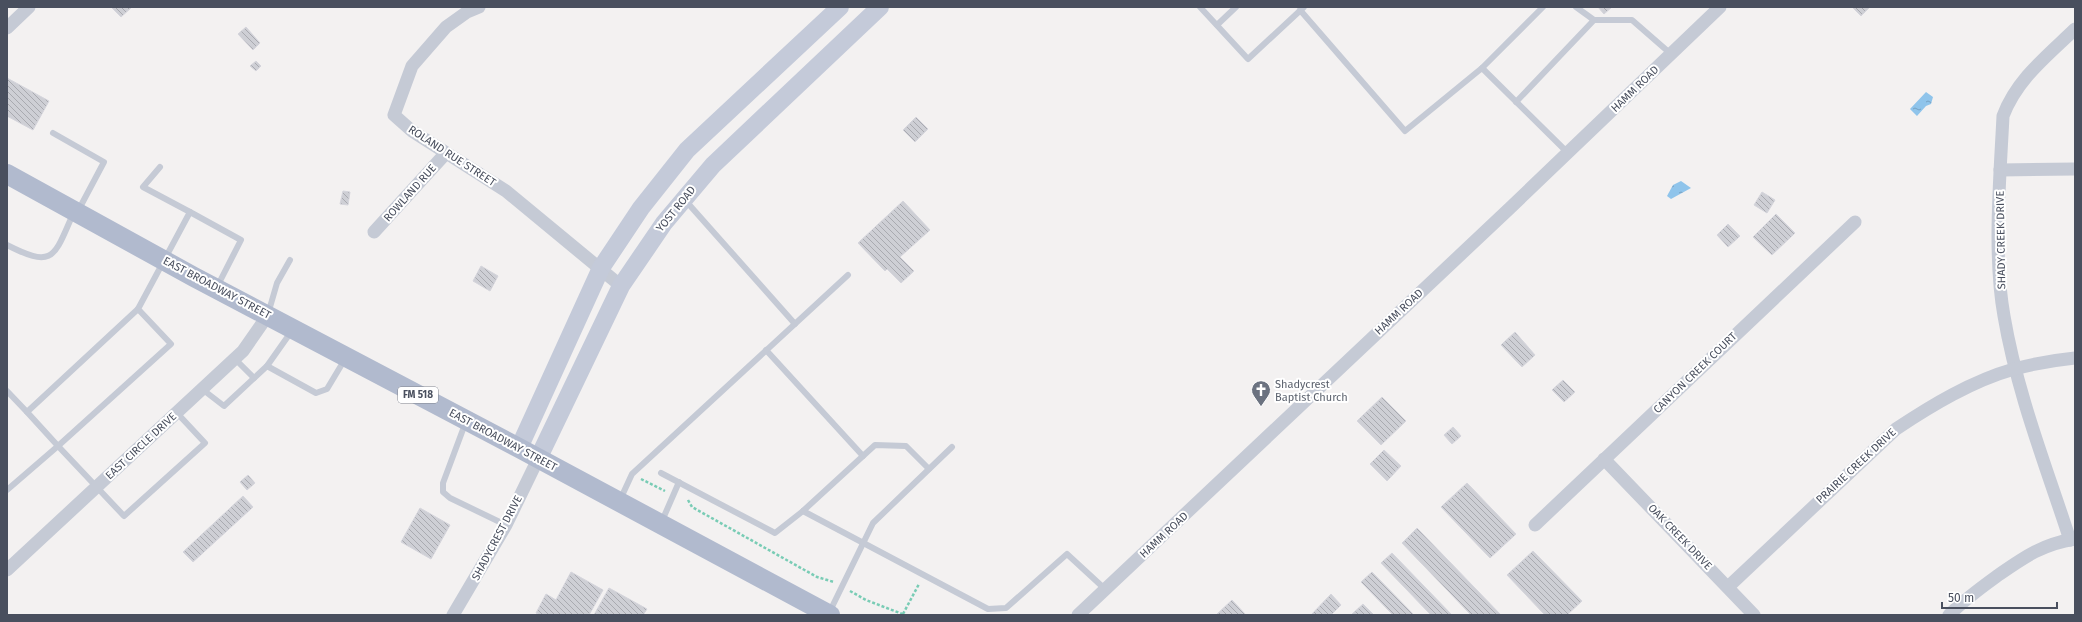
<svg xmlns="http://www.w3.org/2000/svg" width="2082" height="622" viewBox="0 0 2082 622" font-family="'Fira Sans',sans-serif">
<defs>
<pattern id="water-ripples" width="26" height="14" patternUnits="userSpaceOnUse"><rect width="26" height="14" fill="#8fc4eb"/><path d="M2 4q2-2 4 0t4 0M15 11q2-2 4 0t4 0" fill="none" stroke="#77a2c2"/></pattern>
<pattern id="building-back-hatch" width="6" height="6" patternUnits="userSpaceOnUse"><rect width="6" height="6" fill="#cecfd5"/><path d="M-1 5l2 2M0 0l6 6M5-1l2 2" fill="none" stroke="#a9aab0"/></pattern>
</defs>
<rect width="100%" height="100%" fill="#f3f1f1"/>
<g fill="url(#water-ripples)">
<polygon points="1926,92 1933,97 1931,104 1926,106 1917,116 1910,109"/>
<polygon points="1681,181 1691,188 1671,199 1667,196 1673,185"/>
</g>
<g fill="url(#building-back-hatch)" stroke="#d5d5dc">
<polygon points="111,7 132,7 121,17"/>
<polygon points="1598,7 1612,7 1604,14"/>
<polygon points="1852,7 1870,7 1861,16"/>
<polygon points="246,27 260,43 253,50 238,34"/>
<polygon points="256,61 261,66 256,71 250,66"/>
<polygon points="7,78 49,101 33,130 7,116"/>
<polygon points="916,117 928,129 915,142 903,130"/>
<polygon points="343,191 350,192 348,205 340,204"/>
<polygon points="1762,192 1775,200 1767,213 1754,205"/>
<polygon points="903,201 930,230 900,257 914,271 901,283 887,269 885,271 858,243"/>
<polygon points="1776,214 1795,233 1772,255 1753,237"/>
<polygon points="1728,224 1740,236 1728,247 1717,235"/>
<polygon points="481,266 498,276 490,291 473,281"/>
<polygon points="1515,332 1535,355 1522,367 1501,345"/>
<polygon points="1563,380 1575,392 1564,402 1552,390"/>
<polygon points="1382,397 1406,421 1381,445 1357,421"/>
<polygon points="1453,427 1461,436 1452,444 1444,435"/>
<polygon points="1384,450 1401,466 1387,481 1370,464"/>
<polygon points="248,475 255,483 247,490 240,482"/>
<polygon points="1467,483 1516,534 1490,558 1441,507"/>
<polygon points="243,496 253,507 193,562 183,552"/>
<polygon points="420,508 450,525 431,559 401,542"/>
<polygon points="1417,528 1501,615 1471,615 1402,543"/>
<polygon points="1533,551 1582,601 1567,615 1545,615 1507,575"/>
<polygon points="1392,553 1452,615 1431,615 1381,563"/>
<polygon points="571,572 603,590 589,615 540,615 536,613 546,594 556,600"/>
<polygon points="1372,572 1414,615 1393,615 1361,582"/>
<polygon points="609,588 647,609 643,615 594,615"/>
<polygon points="1331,594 1341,605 1331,615 1311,615"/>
<polygon points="1232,600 1246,615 1216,615"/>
<polygon points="1363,604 1374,615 1351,615"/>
</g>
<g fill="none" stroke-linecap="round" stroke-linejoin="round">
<g stroke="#79ccb5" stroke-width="2.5" stroke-dasharray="3 2" stroke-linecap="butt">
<polyline points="641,479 665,491"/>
<polyline points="688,500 692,507 817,577 834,582"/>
<polyline points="850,591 866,600 905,615"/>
<polyline points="903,614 919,584"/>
</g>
<g stroke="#c5cad5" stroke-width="6">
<polyline points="1200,7 1248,59 1304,7"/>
<polyline points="1300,10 1405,131 1482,68 1568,153"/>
<polyline points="1594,20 1632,20 1671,54"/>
<polyline points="1217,25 1236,7"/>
<polyline points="1482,68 1543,7"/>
<polyline points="1516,102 1594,20 1576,7"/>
<polyline points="53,133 104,162 78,211"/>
<polyline points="160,167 143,187 190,212 138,309 171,344 58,446 124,516 205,443 177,413"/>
<polyline points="685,200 795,324"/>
<polyline points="190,212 241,240 217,287"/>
<path d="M 7,245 C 54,269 54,257 73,214"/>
<polyline points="268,314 277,283 290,260"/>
<polyline points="766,350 863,456"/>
<polyline points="235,359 254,378"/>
<polyline points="267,366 316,393 327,389 345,359"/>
<polyline points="202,389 224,406 267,366 291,332"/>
<polyline points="7,391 27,412"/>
<polyline points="465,424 443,483 443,492 450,498 506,525"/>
<polyline points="661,473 775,533 803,511 875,445 906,446 929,469"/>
<polyline points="7,490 58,446 27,412 138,309"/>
<polyline points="620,500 632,474 848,275"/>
<polyline points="803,511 988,609 1006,608 1067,554 1105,589"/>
<polyline points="662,521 679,482"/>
<polyline points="830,611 873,523 952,447"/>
</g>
<g stroke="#c5cad5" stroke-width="13">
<polyline points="479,7 467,12 446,27 412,66 394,115 412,131 506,191 621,286"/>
<polyline points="7,28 29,7"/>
<polyline points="2000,170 2075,169"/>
<polyline points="374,232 446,153"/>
<polyline points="1604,459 1754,615"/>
<polyline points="1535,525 1855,222"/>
<path d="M 2070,540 C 2046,466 2017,393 2004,316 C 1993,255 2000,178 2003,116 C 2017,79 2047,56 2075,29"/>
<polyline points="7,570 243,351 268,315"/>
<path d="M 1728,587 L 1896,429 C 1932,405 1972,381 2014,369 C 2033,364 2055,360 2075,358"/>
<polyline points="453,615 506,525 538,459"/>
<polyline points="1078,615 1510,208 1720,7"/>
<path d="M 1949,615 C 1965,599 1979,589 1997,576 C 2023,558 2042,544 2075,539"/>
</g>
<g stroke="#c4cad9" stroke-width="18">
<polyline points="519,448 601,268 641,208 687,150 840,7"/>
<polyline points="538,459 621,286 664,223 713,165 880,7"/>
</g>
<polyline stroke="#b1bace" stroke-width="20" points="7,174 194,277 519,448 830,615"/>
</g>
<defs>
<g id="church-pin" transform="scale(1)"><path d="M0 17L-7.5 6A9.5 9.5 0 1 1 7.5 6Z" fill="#6b7280" stroke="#fff"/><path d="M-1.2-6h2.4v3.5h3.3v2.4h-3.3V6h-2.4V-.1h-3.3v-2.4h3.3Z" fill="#fff"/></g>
</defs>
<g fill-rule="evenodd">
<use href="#church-pin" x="1261" y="390"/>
</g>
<g text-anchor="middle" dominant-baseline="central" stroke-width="4" stroke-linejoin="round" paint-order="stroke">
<rect fill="#fff" stroke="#80848e" stroke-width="1" x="398" y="387" width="40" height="16" rx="3"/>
<g font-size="10" font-weight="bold" fill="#494f5e">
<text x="418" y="395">FM 518</text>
</g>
<g font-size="11" fill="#494f5e" stroke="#fff">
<text transform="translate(1635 89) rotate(-44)">HAMM ROAD</text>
<text transform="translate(452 156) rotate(33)">ROLAND RUE STREET</text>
<text transform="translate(410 193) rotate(-48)">ROWLAND RUE</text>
<text transform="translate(676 209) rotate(-51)">YOST ROAD</text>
<text transform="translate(2001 240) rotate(-91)">SHADY CREEK DRIVE</text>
<text transform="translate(217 288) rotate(28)">EAST BROADWAY STREET</text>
<text transform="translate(1399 312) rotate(-43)">HAMM ROAD</text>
<text transform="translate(1695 373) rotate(-44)">CANYON CREEK COURT</text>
<text transform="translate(503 440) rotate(28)">EAST BROADWAY STREET</text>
<text transform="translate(141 446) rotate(-43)">EAST CIRCLE DRIVE</text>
<text transform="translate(1856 466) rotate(-43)">PRAIRIE CREEK DRIVE</text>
<text transform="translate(1164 535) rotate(-43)">HAMM ROAD</text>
<text transform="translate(1680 537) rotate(46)">OAK CREEK DRIVE</text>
<text transform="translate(497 538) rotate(-62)">SHADYCREST DRIVE</text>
</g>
<g font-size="11" fill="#5b616d" stroke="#fff" text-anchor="start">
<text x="1275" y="384">Shadycrest<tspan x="1275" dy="13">Baptist Church</tspan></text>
</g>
</g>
<rect width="2082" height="622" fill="none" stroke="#494f5e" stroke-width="16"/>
<path d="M1942 602v6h115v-6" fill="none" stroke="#494f5e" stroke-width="2"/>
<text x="1948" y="602" font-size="12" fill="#494f5e" stroke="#ffffff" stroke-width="3" paint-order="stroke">50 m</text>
</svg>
